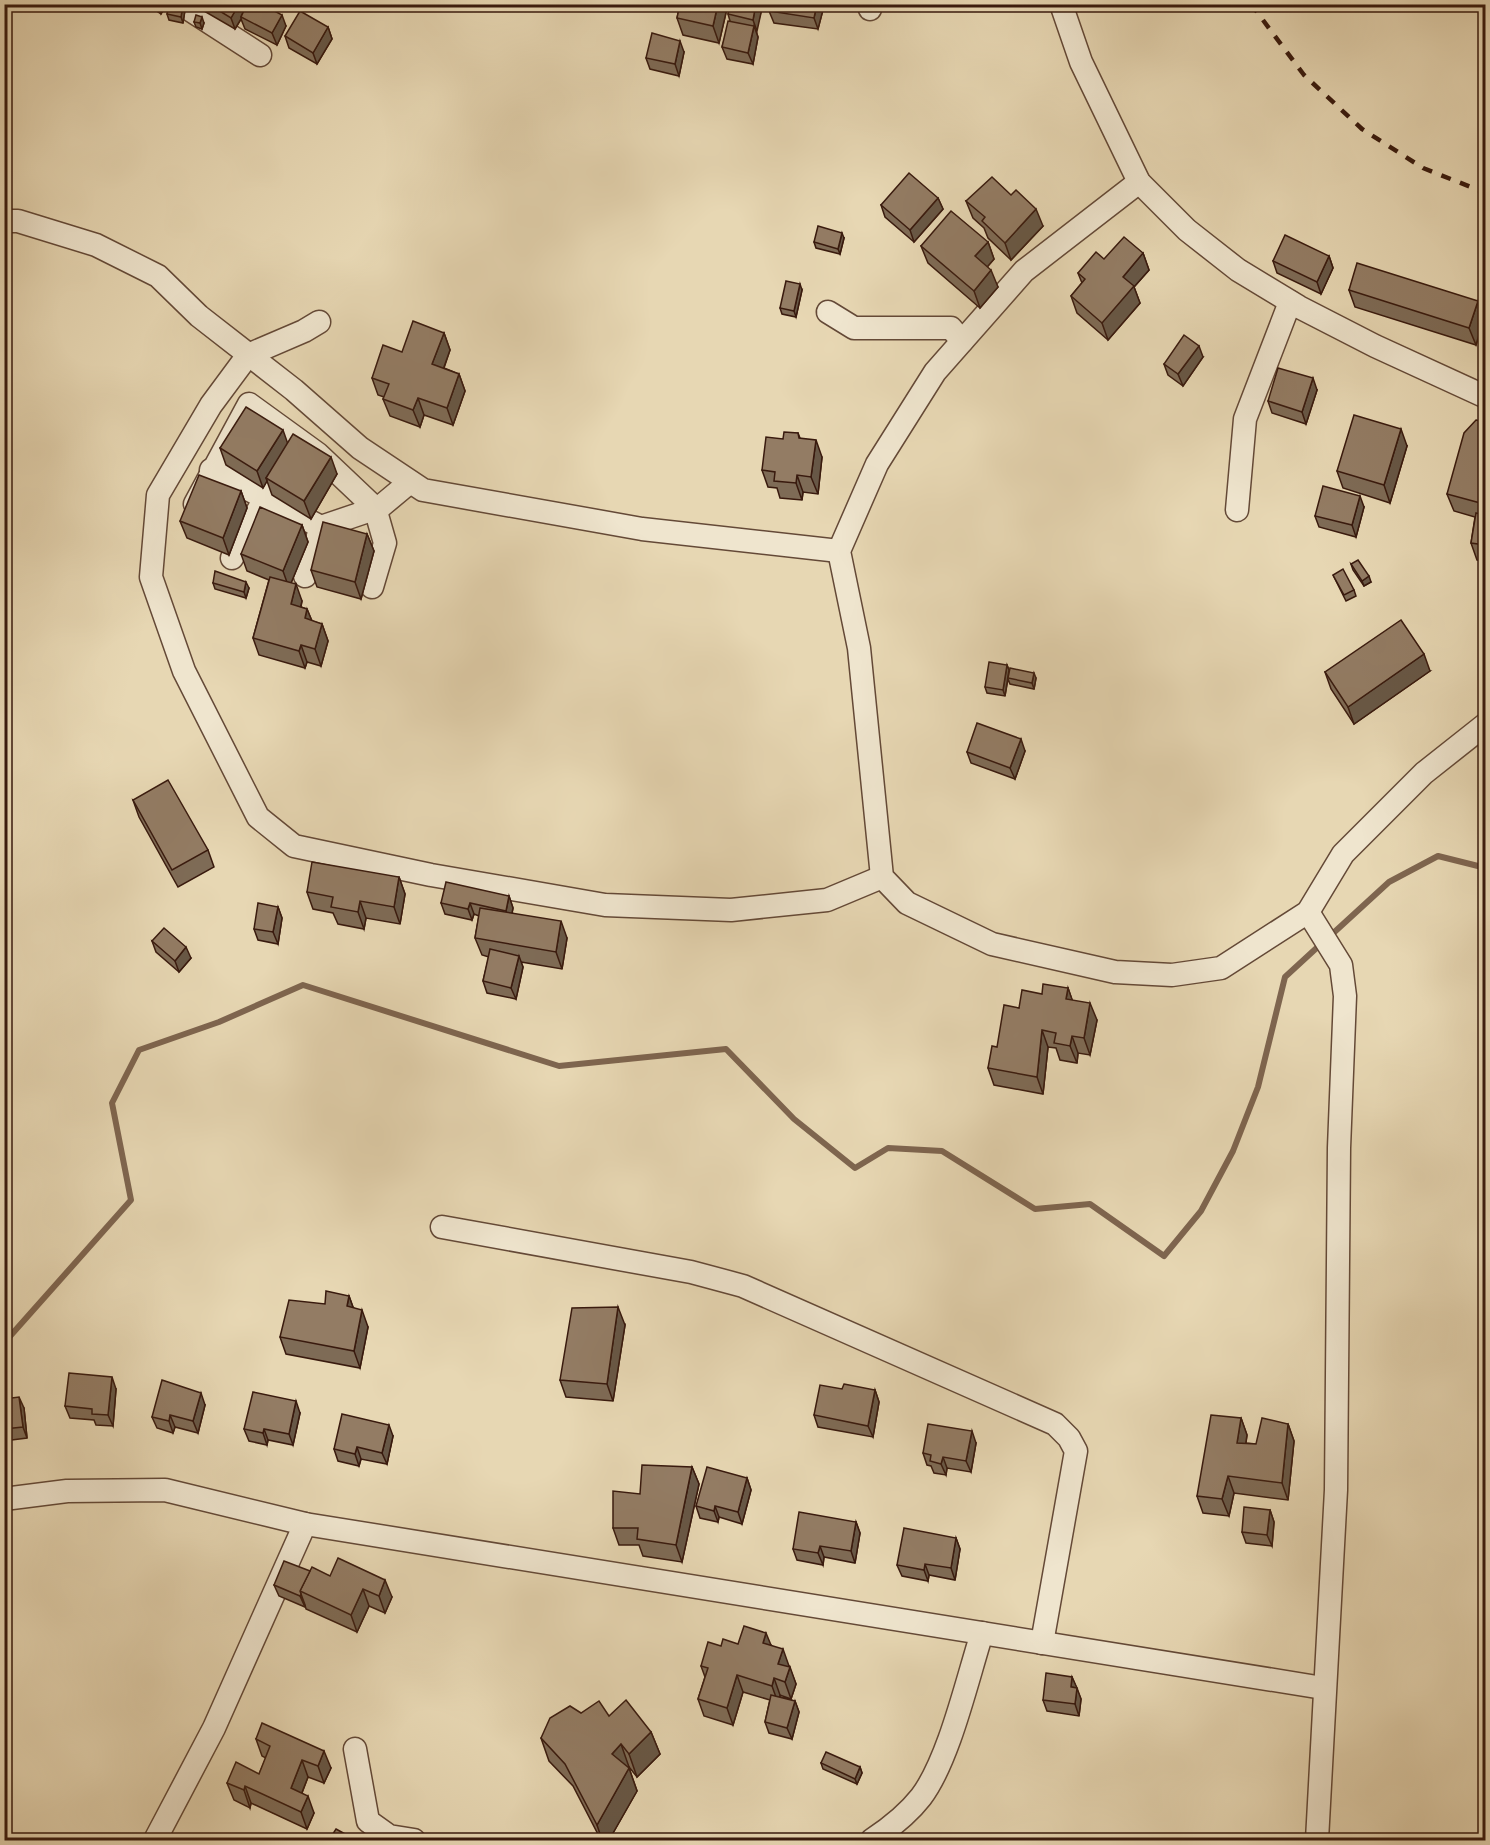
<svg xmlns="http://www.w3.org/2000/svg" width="1490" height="1845" viewBox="0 0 1490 1845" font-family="'IM FELL DW Pica',serif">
<rect width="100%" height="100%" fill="#e7d7b3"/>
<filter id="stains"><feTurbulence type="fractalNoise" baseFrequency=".00333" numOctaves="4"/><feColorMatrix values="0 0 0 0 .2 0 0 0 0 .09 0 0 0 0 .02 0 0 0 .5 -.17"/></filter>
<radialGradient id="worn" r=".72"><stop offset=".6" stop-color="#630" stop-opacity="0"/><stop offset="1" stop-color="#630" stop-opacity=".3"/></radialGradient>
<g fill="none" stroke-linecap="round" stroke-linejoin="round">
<g stroke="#7e654f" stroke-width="6">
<polyline points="1329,937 1389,882 1438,856 1486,868"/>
<polyline points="4,1343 131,1200 112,1103 139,1050 219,1022 303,985 559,1066 726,1049 794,1119 855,1168 888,1148 942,1151 1035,1209 1090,1204 1164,1256 1201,1211 1233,1151 1258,1087 1285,977 1322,943"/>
</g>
<g stroke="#644937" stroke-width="25">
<g id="street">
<polyline points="181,4 260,55"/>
<polyline points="868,4 870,9"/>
<polyline points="1061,4 1081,62 1139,182 1187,230 1238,270 1299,307 1375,346 1486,397"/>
<polyline points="1139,182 1024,271 935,372 877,464 839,551 859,648 882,877 907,903 992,944 1115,972 1172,975 1221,968 1308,912 1343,854 1424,773 1486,724"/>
<polyline points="4,221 18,221 96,245 158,276 199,316 294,390 360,448 423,490 642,529 839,551"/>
<polyline points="828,312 854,328 951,328 962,341"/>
<polyline points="319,322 304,331 248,355 211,405 158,495 151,577 184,671 258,817 294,846 431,875 605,905 731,910 827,900 882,877"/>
<polyline points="211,470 321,527 380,507 410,482"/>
<polyline points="195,504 249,404 318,454 375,508 385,543 372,587"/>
<polyline points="1237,510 1245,419 1290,302"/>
<polyline points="232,558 272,485"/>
<polyline points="305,576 321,527"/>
<polyline points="1308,912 1341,965 1345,996 1339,1148 1336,1490 1317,1840"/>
<polyline points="442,1227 691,1272 743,1286 1055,1424 1069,1438 1076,1451 1042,1643"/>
<polyline points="4,1499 67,1491 165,1490 305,1524 1323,1688"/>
<polyline points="355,1749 368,1821 389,1836 414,1840"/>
<polyline points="155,1840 214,1728 305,1524"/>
<path d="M 872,1840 C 890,1828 907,1815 921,1797 C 949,1760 967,1680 982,1633"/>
</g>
</g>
<use href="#street" stroke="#efe5ce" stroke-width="22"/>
<polyline stroke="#391a0e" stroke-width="4.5" stroke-dasharray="10 10" stroke-linecap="butt" points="1251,4 1304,75 1362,129 1423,168 1486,193"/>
</g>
<g fill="#7e6b56" stroke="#391a0e" stroke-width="1.5">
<polygon points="146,4 166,4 166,5 161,14"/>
<polygon points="202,4 262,4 286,26 277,45 245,29 241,19 235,29 204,11"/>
<polygon points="653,4 672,4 671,9"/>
<polygon points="680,4 728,4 719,43 683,35 677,18"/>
<polygon points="763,4 756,31 758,37 753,64 727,59 722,47 730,21 728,14"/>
<polygon points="824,6 818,29 774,23 769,11"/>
<polygon points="185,10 183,23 169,20 167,14"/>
<polygon points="194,22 204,23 202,29 196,27"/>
<polygon points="328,27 332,39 317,64 289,48 285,36"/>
<polygon points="684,52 679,76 650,69 646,58"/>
<polygon points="938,198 943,209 914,242 885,217 881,205"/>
<polygon points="966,201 1043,226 1011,260 988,238 984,228 973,218"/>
<polygon points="844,238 840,254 816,248 814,242"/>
<polygon points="988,242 994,259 987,267 998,287 980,308 928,263 921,246"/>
<polygon points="1143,253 1149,270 1134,287 1140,303 1108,340 1077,313 1071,296 1082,283 1078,273 1104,259"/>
<polygon points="1329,256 1333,268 1321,294 1277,273 1273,261"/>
<polygon points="802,290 796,317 782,314 780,308"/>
<polygon points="1349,290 1478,301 1484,318 1476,345 1355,307"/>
<polygon points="444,333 450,350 444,368 459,374 465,391 453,425 424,415 420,427 390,416 383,399 384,397 378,395 372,378 402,352"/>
<polygon points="1203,357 1183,386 1168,375 1164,364"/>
<polygon points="1317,390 1306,424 1272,413 1268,401"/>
<polygon points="1485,422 1485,561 1477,560 1471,543 1475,517 1454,511 1447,494"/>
<polygon points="798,433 800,438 822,457 818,494 803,492 802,500 780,498 777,488 768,487 762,470 783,439"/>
<polygon points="287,443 337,474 311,519 272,495 267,481 263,488 226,465 220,448"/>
<polygon points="1407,446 1390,503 1343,488 1337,471"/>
<polygon points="241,491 247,508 229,555 187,538 180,521"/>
<polygon points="1364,507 1356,537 1319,527 1315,516"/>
<polygon points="302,525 308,542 291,583 302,601 301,607 307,609 312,621 322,624 328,641 321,666 307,662 305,668 259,655 253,638 269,580 247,571 241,554"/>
<polygon points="367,534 374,551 361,599 317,587 311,570"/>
<polygon points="1351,564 1371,582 1364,586 1353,570"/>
<polygon points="1333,575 1354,590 1356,596 1346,601"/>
<polygon points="213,583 249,588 246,598 215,589"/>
<polygon points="1007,665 1009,670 1036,678 1034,689 1010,684 1008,679 1005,696 987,693 985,687"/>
<polygon points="1430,671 1354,724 1331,689 1325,672"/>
<polygon points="1025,751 1015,779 971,763 967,752"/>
<polygon points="133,800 208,850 214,867 178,887 139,817"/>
<polygon points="399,877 405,894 400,924 366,918 364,929 338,924 333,913 313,909 307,892"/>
<polygon points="509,896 513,908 512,913 567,938 562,969 521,962 523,967 516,999 487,993 483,981 489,957 482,955 475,938 479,916 474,914 472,920 445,914 441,903"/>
<polygon points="278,907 282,918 278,944 258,940 254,929"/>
<polygon points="152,941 191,958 179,972 156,952"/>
<polygon points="1068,988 1072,1000 1097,1020 1090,1055 1078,1053 1077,1063 1060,1060 1056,1048 1048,1047 1043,1094 994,1085 988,1068 997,1047 1019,1008 1042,994"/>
<polygon points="349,1296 353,1307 368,1327 360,1368 286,1354 280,1337 325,1304"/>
<polygon points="625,1325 613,1401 566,1397 560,1380"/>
<polygon points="116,1389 113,1426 96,1425 94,1420 70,1418 65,1406"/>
<polygon points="842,1389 875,1390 879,1402 873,1437 818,1427 814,1415"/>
<polygon points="4,1399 24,1408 27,1438 4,1441"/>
<polygon points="205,1405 198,1433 175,1427 173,1433 157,1428 152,1417"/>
<polygon points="300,1413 293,1445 268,1440 267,1445 249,1441 244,1429"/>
<polygon points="1241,1418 1247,1435 1246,1443 1256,1444 1288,1424 1294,1441 1288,1500 1234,1493 1229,1516 1203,1513 1197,1496"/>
<polygon points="393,1436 387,1464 361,1459 359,1466 338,1461 334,1449"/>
<polygon points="976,1443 971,1472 947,1468 946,1475 934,1473 931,1466 927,1465 923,1453"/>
<polygon points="692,1467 699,1484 682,1562 643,1556 639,1545 619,1545 613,1528 640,1494"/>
<polygon points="747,1478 751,1490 742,1524 719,1517 718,1522 700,1518 696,1506"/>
<polygon points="1270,1510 1274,1522 1272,1546 1246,1543 1242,1532"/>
<polygon points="856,1522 860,1533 855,1563 824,1557 823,1565 797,1560 793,1549"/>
<polygon points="956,1538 960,1549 955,1580 929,1575 928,1581 902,1576 897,1565"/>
<polygon points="310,1571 330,1576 392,1597 385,1613 369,1606 357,1632 306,1609 305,1605 305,1607 279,1596 274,1585"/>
<polygon points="738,1644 771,1645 789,1666 796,1684 791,1699 780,1695 780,1697 795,1701 799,1712 792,1739 769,1733 765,1722 770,1700 743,1692 733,1725 704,1716 698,1699 705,1677 701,1666 721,1646"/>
<polygon points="1072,1677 1081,1699 1079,1716 1047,1711 1043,1700"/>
<polygon points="581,1713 609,1716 651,1732 660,1754 637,1777 629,1767 629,1768 637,1791 609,1840 601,1840 573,1786 549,1761 541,1738"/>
<polygon points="256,1739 331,1768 324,1783 308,1777 302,1793 314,1813 307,1829 251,1803 250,1808 234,1800 227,1783 259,1774 266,1758 262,1756"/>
<polygon points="821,1763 860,1767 862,1773 857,1784 823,1769"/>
</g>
<g fill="#675746" stroke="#391a0e" stroke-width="1.5">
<polygon points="161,4 166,4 166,5 161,14 159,8"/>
<polygon points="183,4 185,10 183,23 181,17"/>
<polygon points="239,4 247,4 241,17 241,19 235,29 231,18"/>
<polygon points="718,4 728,4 719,43 713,26"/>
<polygon points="756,4 763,4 757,31 753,20"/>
<polygon points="817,4 824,4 824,6 818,29 814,18"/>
<polygon points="282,15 286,26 277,45 272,33"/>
<polygon points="202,17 204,23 202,29 200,23"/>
<polygon points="754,26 758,37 753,64 748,53"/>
<polygon points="328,27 332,39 317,64 313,53"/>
<polygon points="680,41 684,52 679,76 675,64"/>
<polygon points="938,198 943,209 914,242 910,230"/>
<polygon points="1036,209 1043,226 1011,260 1005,243"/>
<polygon points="842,233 844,238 840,254 838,249"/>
<polygon points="988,242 994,259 982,273 975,256"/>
<polygon points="1143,253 1149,270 1134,287 1140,303 1108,340 1102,323 1123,277"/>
<polygon points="1329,256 1333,268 1321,294 1317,282"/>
<polygon points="991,270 998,287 980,308 974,291"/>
<polygon points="800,284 802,290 796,317 794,311"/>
<polygon points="1478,301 1484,318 1476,345 1469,328"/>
<polygon points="444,333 450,350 439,381 432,364"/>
<polygon points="1199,346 1203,357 1183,386 1178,374"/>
<polygon points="459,374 465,391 453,425 447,408"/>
<polygon points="1313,378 1317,390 1306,424 1302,412"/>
<polygon points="418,398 424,415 420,427 413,410"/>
<polygon points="1401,429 1407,446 1390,503 1384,485"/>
<polygon points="283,430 289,447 266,478 267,481 263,488 257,471"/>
<polygon points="816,440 822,457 818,494 811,477"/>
<polygon points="331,457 337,474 311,519 304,501"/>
<polygon points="797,475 803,492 802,500 796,483"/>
<polygon points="241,491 247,508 229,555 223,538"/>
<polygon points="1360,496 1364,507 1356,537 1352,525"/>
<polygon points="302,525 308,542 289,588 283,571"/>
<polygon points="367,534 374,551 361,599 355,582"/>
<polygon points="1369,576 1371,582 1364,586 1362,581"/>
<polygon points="246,582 249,588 246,598 244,592"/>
<polygon points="296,584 302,601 297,621 291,604"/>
<polygon points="307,609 314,626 305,618"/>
<polygon points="322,624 328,641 321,666 315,649"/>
<polygon points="301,645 307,662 305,668 299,651"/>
<polygon points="1424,654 1430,671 1354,724 1348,707"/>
<polygon points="1007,665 1009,670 1005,696 1003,690"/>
<polygon points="1034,673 1036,678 1034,689 1032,683"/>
<polygon points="1021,739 1025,751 1015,779 1010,768"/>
<polygon points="399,877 405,894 400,924 394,907"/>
<polygon points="509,896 513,908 510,923 506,911"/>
<polygon points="360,901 366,918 364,929 358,912"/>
<polygon points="470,903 474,914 472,920 468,909"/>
<polygon points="278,907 282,918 278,944 273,932"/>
<polygon points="561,921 567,938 562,969 556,952"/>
<polygon points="186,947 191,958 179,972 175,961"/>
<polygon points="519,956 523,967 516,999 511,988"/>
<polygon points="1068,988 1074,1005 1066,999"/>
<polygon points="1090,1003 1097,1020 1090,1055 1084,1038"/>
<polygon points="1042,1030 1048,1047 1043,1094 1037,1077"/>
<polygon points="1072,1036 1078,1053 1077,1063 1070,1046"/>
<polygon points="349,1296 355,1313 347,1306"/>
<polygon points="618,1307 625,1325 613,1401 607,1384"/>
<polygon points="362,1310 368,1327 360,1368 354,1351"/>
<polygon points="112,1377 116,1389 113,1426 108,1415"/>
<polygon points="875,1390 879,1402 873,1437 868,1426"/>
<polygon points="201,1393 205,1405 198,1433 193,1421"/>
<polygon points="19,1397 24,1408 27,1438 23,1427"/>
<polygon points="296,1401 300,1413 293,1445 289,1434"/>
<polygon points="170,1415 175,1427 173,1433 169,1421"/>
<polygon points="1241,1418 1247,1435 1243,1460 1237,1443"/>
<polygon points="1288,1424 1294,1441 1288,1500 1282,1483"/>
<polygon points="389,1425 393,1436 387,1464 382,1453"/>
<polygon points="264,1429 268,1440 267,1445 263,1433"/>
<polygon points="972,1431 976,1443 971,1472 966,1461"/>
<polygon points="357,1447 361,1459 359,1466 355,1454"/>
<polygon points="943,1457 947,1468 946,1475 941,1464"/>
<polygon points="692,1467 699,1484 682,1562 676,1545"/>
<polygon points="1228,1476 1234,1493 1229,1516 1222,1499"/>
<polygon points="747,1478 751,1490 742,1524 738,1512"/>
<polygon points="715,1506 719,1517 718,1522 714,1511"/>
<polygon points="1270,1510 1274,1522 1272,1546 1267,1535"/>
<polygon points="856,1522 860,1533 855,1563 851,1551"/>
<polygon points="956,1538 960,1549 955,1580 951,1568"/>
<polygon points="820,1546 824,1557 823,1565 818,1553"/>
<polygon points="925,1564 929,1575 928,1581 924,1570"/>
<polygon points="385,1580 392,1597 385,1613 379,1596"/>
<polygon points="363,1589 369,1606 357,1632 351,1615"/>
<polygon points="301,1594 305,1605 305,1607 300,1596"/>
<polygon points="766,1633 773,1650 763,1643"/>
<polygon points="783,1649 789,1666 785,1681 778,1664"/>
<polygon points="790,1667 796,1684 791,1699 785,1682"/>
<polygon points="737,1675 743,1692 733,1725 727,1708"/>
<polygon points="1072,1677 1077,1688 1071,1687"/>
<polygon points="774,1678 780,1695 778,1703 772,1686"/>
<polygon points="1077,1688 1081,1699 1079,1716 1075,1704"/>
<polygon points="795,1701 799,1712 792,1739 787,1728"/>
<polygon points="651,1732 660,1754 637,1777 629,1754"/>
<polygon points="621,1744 629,1767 620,1777 612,1754"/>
<polygon points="324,1751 331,1768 324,1783 318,1766"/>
<polygon points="302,1760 308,1777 297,1805 291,1788"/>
<polygon points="860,1767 862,1773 857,1784 855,1779"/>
<polygon points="629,1768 637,1791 609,1840 602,1840 597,1825"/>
<polygon points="245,1786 251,1803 250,1808 244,1790"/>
<polygon points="308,1796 314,1813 307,1829 301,1812"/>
</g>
<g fill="#937c64" stroke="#391a0e" stroke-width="1.5">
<polygon points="153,4 161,4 159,8"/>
<polygon points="169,4 183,4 181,17 167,14"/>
<polygon points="208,4 239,4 231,18"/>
<polygon points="247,4 262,4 282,15 272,33 241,17"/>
<polygon points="680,4 718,4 713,26 677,18"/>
<polygon points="730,4 756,4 753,20 728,14"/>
<polygon points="771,4 817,4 814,18 769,11"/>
<polygon points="300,11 328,27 313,53 285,36"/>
<polygon points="196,15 202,17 200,23 194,22"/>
<polygon points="728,21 754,26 748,53 722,47"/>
<polygon points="652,33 680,41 675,64 646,58"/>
<polygon points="909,173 938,198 910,230 881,205"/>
<polygon points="992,177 1011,195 1016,190 1036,209 1005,243 982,221 985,217 966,201"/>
<polygon points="951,211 988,242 975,256 991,270 974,291 921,246"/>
<polygon points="818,226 842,233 838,249 814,242"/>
<polygon points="1285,235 1329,256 1317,282 1273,261"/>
<polygon points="1124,237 1143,253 1123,277 1134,286 1102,323 1071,296 1085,279 1078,273 1096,252 1104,259"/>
<polygon points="1357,263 1478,301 1469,328 1349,290"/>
<polygon points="786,281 800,284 794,311 780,308"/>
<polygon points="413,321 444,333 432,364 459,374 447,408 418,398 413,410 383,399 389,384 372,378 383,345 402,352"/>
<polygon points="1184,335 1199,346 1178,374 1164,364"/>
<polygon points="1278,368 1313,378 1302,412 1268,401"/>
<polygon points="246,407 283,430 257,471 220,448"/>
<polygon points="1354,415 1401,429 1384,485 1337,471"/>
<polygon points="1476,420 1485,422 1485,498 1484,504 1447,494 1464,433"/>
<polygon points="784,432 798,433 799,438 816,440 811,477 797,475 796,483 774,481 775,472 762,470 766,437 783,439"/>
<polygon points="293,434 331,457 304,501 266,478"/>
<polygon points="199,475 241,491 223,538 180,521"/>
<polygon points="1323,486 1360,496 1352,525 1315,516"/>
<polygon points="260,507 302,525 283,571 241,554"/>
<polygon points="1476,513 1485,515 1485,545 1471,543"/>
<polygon points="323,522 367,534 355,582 311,570"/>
<polygon points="1358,560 1369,576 1362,581 1351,564"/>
<polygon points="1343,569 1354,590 1344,595 1333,575"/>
<polygon points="215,571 246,582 244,592 213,583"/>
<polygon points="270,577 296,584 291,604 307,609 305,618 322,624 315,649 301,645 299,651 253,638"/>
<polygon points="1401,620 1424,654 1348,707 1325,672"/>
<polygon points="989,662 1007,665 1003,690 985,687"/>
<polygon points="1010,668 1034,673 1032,683 1008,678"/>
<polygon points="977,723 1021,739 1010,768 967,752"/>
<polygon points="168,780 208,850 172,870 133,800"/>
<polygon points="312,862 399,877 394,907 360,901 358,912 331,907 333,897 307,892"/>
<polygon points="446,882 509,896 506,911 470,903 468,909 441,903"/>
<polygon points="258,903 278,907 273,932 254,929"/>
<polygon points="480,908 561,921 556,952 475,938"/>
<polygon points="164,928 186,947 175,961 152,941"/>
<polygon points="490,949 519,956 511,988 483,981"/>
<polygon points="1043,984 1068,988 1066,999 1090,1003 1084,1038 1072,1036 1070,1046 1054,1043 1056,1033 1042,1030 1037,1077 988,1068 992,1046 997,1047 1004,1005 1019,1008 1022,990 1042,994"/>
<polygon points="326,1291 349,1296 347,1306 362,1310 354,1351 280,1337 289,1300 325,1304"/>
<polygon points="618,1307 607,1384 560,1380 572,1308"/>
<polygon points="69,1373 112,1377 108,1415 92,1414 92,1409 65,1406"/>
<polygon points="162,1380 201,1393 193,1421 170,1415 169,1421 152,1417"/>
<polygon points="844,1384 875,1390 868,1426 814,1415 820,1385 842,1389"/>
<polygon points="253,1392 296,1401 289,1434 264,1429 263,1433 244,1429"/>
<polygon points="19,1397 23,1427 4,1429 4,1399"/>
<polygon points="342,1414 389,1425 382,1453 357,1447 355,1454 334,1449"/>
<polygon points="1211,1415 1241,1418 1237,1443 1256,1444 1262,1418 1288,1424 1282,1483 1228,1476 1222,1499 1197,1496"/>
<polygon points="928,1424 972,1431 966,1461 943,1457 941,1464 930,1461 931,1455 923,1453"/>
<polygon points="642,1465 692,1467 676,1545 637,1539 638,1528 613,1528 613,1491 640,1494"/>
<polygon points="707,1467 747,1478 738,1512 715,1506 714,1511 696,1506"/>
<polygon points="1244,1507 1270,1510 1267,1535 1242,1532"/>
<polygon points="799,1512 856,1522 851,1551 820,1546 818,1553 793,1549"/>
<polygon points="904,1528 956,1538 951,1568 925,1564 924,1570 897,1565"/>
<polygon points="338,1558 385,1580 379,1596 363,1589 351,1615 300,1591 312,1567 330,1576"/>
<polygon points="284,1561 310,1571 300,1591 301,1594 300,1596 274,1585"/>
<polygon points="744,1626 766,1633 763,1643 783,1649 778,1664 790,1667 785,1682 774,1678 772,1686 737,1675 727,1708 698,1699 708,1668 701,1666 708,1642 721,1646 723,1639 738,1644"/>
<polygon points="1046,1673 1072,1677 1071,1687 1077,1688 1075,1704 1043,1700"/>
<polygon points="771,1695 795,1701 787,1728 765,1722"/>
<polygon points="626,1700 651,1732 629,1754 621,1744 612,1754 629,1768 597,1825 565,1764 541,1738 550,1718 570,1706 581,1713 599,1701 609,1716"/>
<polygon points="262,1723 324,1751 318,1766 302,1760 291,1788 308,1796 301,1812 245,1786 244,1790 227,1783 236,1762 259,1774 270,1746 256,1739"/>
<polygon points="826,1752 860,1767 855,1779 821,1763"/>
<polygon points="336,1829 356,1840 329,1840"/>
</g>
<rect width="1490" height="1845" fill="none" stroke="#e7d7b3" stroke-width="24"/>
<rect x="6" y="6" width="1478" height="1833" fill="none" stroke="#391a0e" stroke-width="3"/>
<rect x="12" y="12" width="1466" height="1821" fill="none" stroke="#391a0e" stroke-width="1.5"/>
<rect width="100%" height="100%" filter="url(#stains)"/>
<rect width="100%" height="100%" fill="url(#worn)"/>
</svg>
